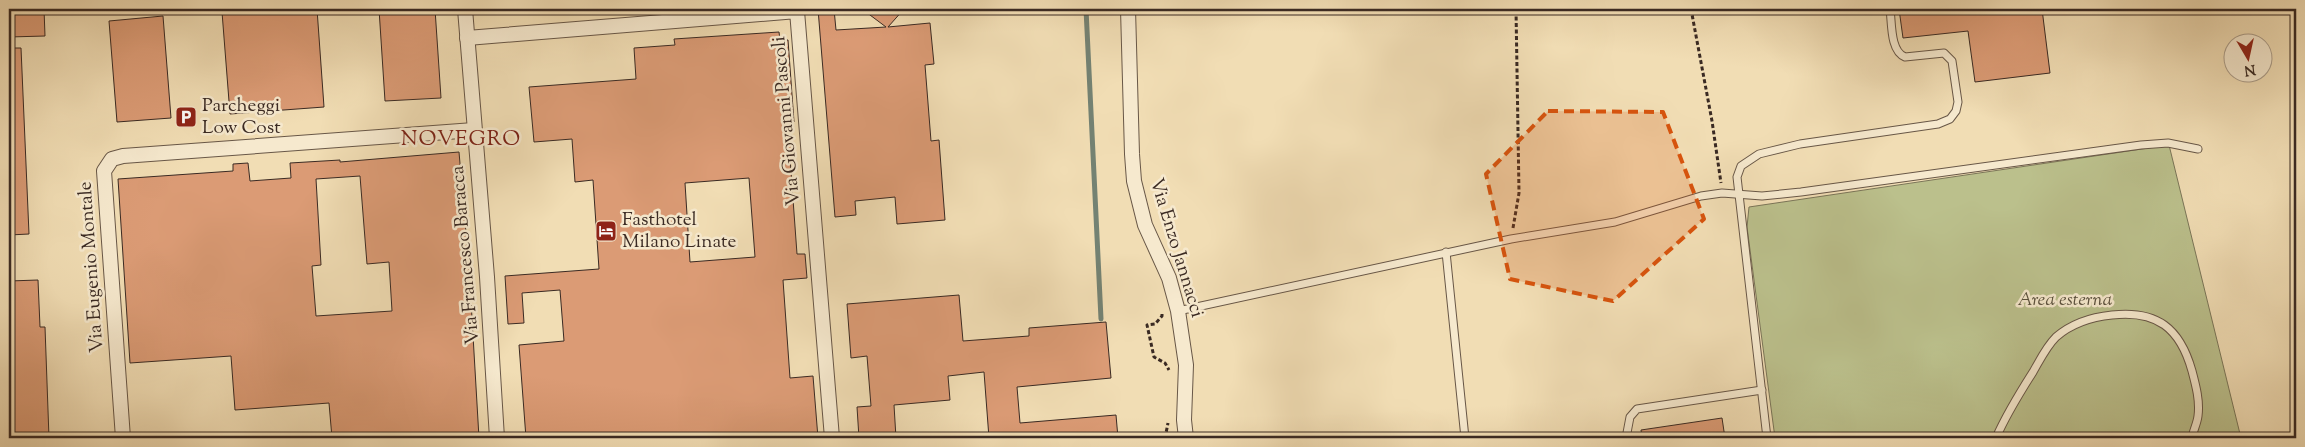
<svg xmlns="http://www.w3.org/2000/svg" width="2305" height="447" viewBox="0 0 2305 447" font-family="'Sorts Mill Goudy',serif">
<rect width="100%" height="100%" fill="#f1ddb4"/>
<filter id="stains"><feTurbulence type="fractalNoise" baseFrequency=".004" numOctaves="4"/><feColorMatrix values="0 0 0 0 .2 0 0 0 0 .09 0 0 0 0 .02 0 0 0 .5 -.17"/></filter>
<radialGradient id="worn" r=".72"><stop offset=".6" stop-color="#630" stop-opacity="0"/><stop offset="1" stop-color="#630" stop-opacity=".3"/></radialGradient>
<polygon fill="#bbc08c" stroke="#7a7558" points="2169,145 2241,438 1775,438 1747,227 1749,207"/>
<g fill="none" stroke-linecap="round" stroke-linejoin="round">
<polyline stroke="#748273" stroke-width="5" points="1086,9 1101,319"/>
</g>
<g fill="#db9b75" stroke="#3a2a23" fill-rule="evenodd">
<polygon points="9,9 44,9 45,36 9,37"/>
<polygon points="264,9 317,9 324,107 230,114 222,12"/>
<polygon points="379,9 435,9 441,98 385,101"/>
<polygon points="818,9 834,9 836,30 886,27 862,9 904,9 888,27 930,23 934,64 925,65 931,141 939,140 945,220 897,224 895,197 855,201 856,215 835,217"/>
<polygon points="1899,9 2042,9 2050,73 1975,82 1968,31 1903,38"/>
<polygon points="163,16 171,118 117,122 109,21"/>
<path d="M 779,32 L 780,40 L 788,40 L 794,122 L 790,123 L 792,158 L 790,158 L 797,254 L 805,254 L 807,278 L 783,280 L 790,378 L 813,376 L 818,438 L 526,438 L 519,345 L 564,341 L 560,290 L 522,293 L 524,323 L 508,324 L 505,276 L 599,269 L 593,180 L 575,182 L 572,139 L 534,142 L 529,87 L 636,79 L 634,48 L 675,45 L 674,39 ZM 749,178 L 755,257 L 690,262 L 685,183 Z"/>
<polygon points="9,48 21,48 29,234 9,235"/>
<path d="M 459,152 L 469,267 L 479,438 L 332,438 L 329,403 L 235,410 L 231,356 L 130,363 L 118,179 L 233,171 L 233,164 L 248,163 L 250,181 L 291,178 L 290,163 L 340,160 L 340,162 ZM 360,176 L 367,264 L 389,262 L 392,311 L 316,316 L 312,266 L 321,265 L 316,179 Z"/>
<polygon points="38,280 40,327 45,327 49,438 9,438 9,281"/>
<polygon points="959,295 963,341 1029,336 1029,328 1106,322 1111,378 1017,387 1020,423 1116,415 1118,438 989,438 984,372 948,376 950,400 894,405 896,438 859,438 857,407 871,406 867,356 851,358 847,304"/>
<polygon points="1722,418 1725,438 1642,438 1641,430"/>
</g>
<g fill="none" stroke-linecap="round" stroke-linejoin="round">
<g stroke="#685747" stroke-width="9">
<g id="service">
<polyline points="1446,252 1465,438"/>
<polyline points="1178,311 1511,239 1615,222 1701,196 1722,193 1762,196 1801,192 2141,145 2168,143 2198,149"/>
<polyline points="1626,438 1630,417 1637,409 1762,390"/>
<path d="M 1767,438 L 1737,177 L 1741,166 L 1759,154 L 1800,144 L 1938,124 L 1950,119 L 1956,111 L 1958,102 L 1952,61 L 1944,53 L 1905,57 C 1890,51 1892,23 1890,9"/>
<path d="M 1996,438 C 2006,415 2019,394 2033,372 C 2040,360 2046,347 2056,337 C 2071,324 2092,317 2112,315 C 2157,310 2180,328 2192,371 C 2196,386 2200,401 2198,416 C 2197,424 2193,431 2192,438"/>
</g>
</g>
<g stroke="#685747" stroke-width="16">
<g id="minor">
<polyline points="465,9 487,277 497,438"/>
<polyline points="1128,9 1132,154 1134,181 1145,225 1169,278 1178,311 1186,365 1184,420 1186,438"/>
<polyline points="467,38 797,11 832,438"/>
<polyline points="123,438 104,171 112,159 123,156 474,130"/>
</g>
</g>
<g stroke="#3a2a23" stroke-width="3" stroke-dasharray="4 2.5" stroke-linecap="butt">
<polyline points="1691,9 1712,121 1721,183"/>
<polyline points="1513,228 1519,193 1516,9"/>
<polyline points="1162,314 1162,316 1155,324 1147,325 1154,357 1165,363 1169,370"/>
<polyline points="1165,438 1168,423"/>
</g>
<use href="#service" stroke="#f6e9ce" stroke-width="7"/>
<use href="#minor" stroke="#f6e9ce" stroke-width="14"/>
</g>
<path fill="#d7540e" fill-opacity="0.2" stroke="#d7540e" stroke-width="4" stroke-dasharray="10 6" stroke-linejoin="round" d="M 1548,111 L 1663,112 L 1704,219 L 1613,301 L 1510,279 L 1486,174 Z"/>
<defs>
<g id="parking-square" transform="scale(1.125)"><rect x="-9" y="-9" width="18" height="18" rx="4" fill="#8f2418" stroke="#f6e9ce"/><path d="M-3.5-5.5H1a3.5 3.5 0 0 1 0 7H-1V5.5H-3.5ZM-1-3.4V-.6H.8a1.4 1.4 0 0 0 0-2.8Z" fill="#fff"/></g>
<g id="hotel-square" transform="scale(1.125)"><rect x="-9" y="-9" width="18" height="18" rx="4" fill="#8f2418" stroke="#f6e9ce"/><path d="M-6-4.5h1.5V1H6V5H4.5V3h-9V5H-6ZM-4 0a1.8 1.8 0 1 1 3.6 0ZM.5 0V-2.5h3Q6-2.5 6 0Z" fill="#fff"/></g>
</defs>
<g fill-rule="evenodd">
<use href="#parking-square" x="186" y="117"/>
<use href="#hotel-square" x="606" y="231"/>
</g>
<g text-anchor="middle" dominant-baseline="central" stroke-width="5" stroke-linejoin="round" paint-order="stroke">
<g font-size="19" fill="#3a2a23" stroke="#f6e9ce" text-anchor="start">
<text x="202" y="106">Parcheggi<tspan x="202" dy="22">Low Cost</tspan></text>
<text x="622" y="220">Fasthotel<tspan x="622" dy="22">Milano Linate</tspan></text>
</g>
<g font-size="19" fill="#3a2a23" stroke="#f6e9ce">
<text transform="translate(787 121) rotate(-95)">Via Giovanni Pascoli</text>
<text transform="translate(1176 248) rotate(73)">Via Enzo Jannacci</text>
<text transform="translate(466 255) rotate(-95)">Via Francesco Baracca</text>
<text transform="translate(92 267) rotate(-94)">Via Eugenio Montale</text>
</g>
<g font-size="19" font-style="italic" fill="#5a503d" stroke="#f6e9ce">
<text x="2065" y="300">Area esterna</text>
</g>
<g font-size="21" letter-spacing="1" fill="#7a1f14" stroke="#f6e9ce">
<text x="461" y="140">NOVEGRO</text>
</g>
</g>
<rect width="2305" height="447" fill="none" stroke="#f1ddb4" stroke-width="30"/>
<rect x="10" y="10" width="2285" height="427" fill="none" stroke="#3a2a23" stroke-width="2.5"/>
<rect x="15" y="15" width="2275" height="417" fill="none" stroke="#3a2a23"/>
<g transform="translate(2248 58) rotate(171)"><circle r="24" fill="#f6e9ce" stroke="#ab9d8a"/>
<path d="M0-4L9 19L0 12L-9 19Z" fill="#8f2418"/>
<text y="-8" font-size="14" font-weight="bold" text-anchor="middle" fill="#3a2a23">N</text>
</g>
<rect width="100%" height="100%" filter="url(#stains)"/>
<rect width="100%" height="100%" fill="url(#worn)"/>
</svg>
